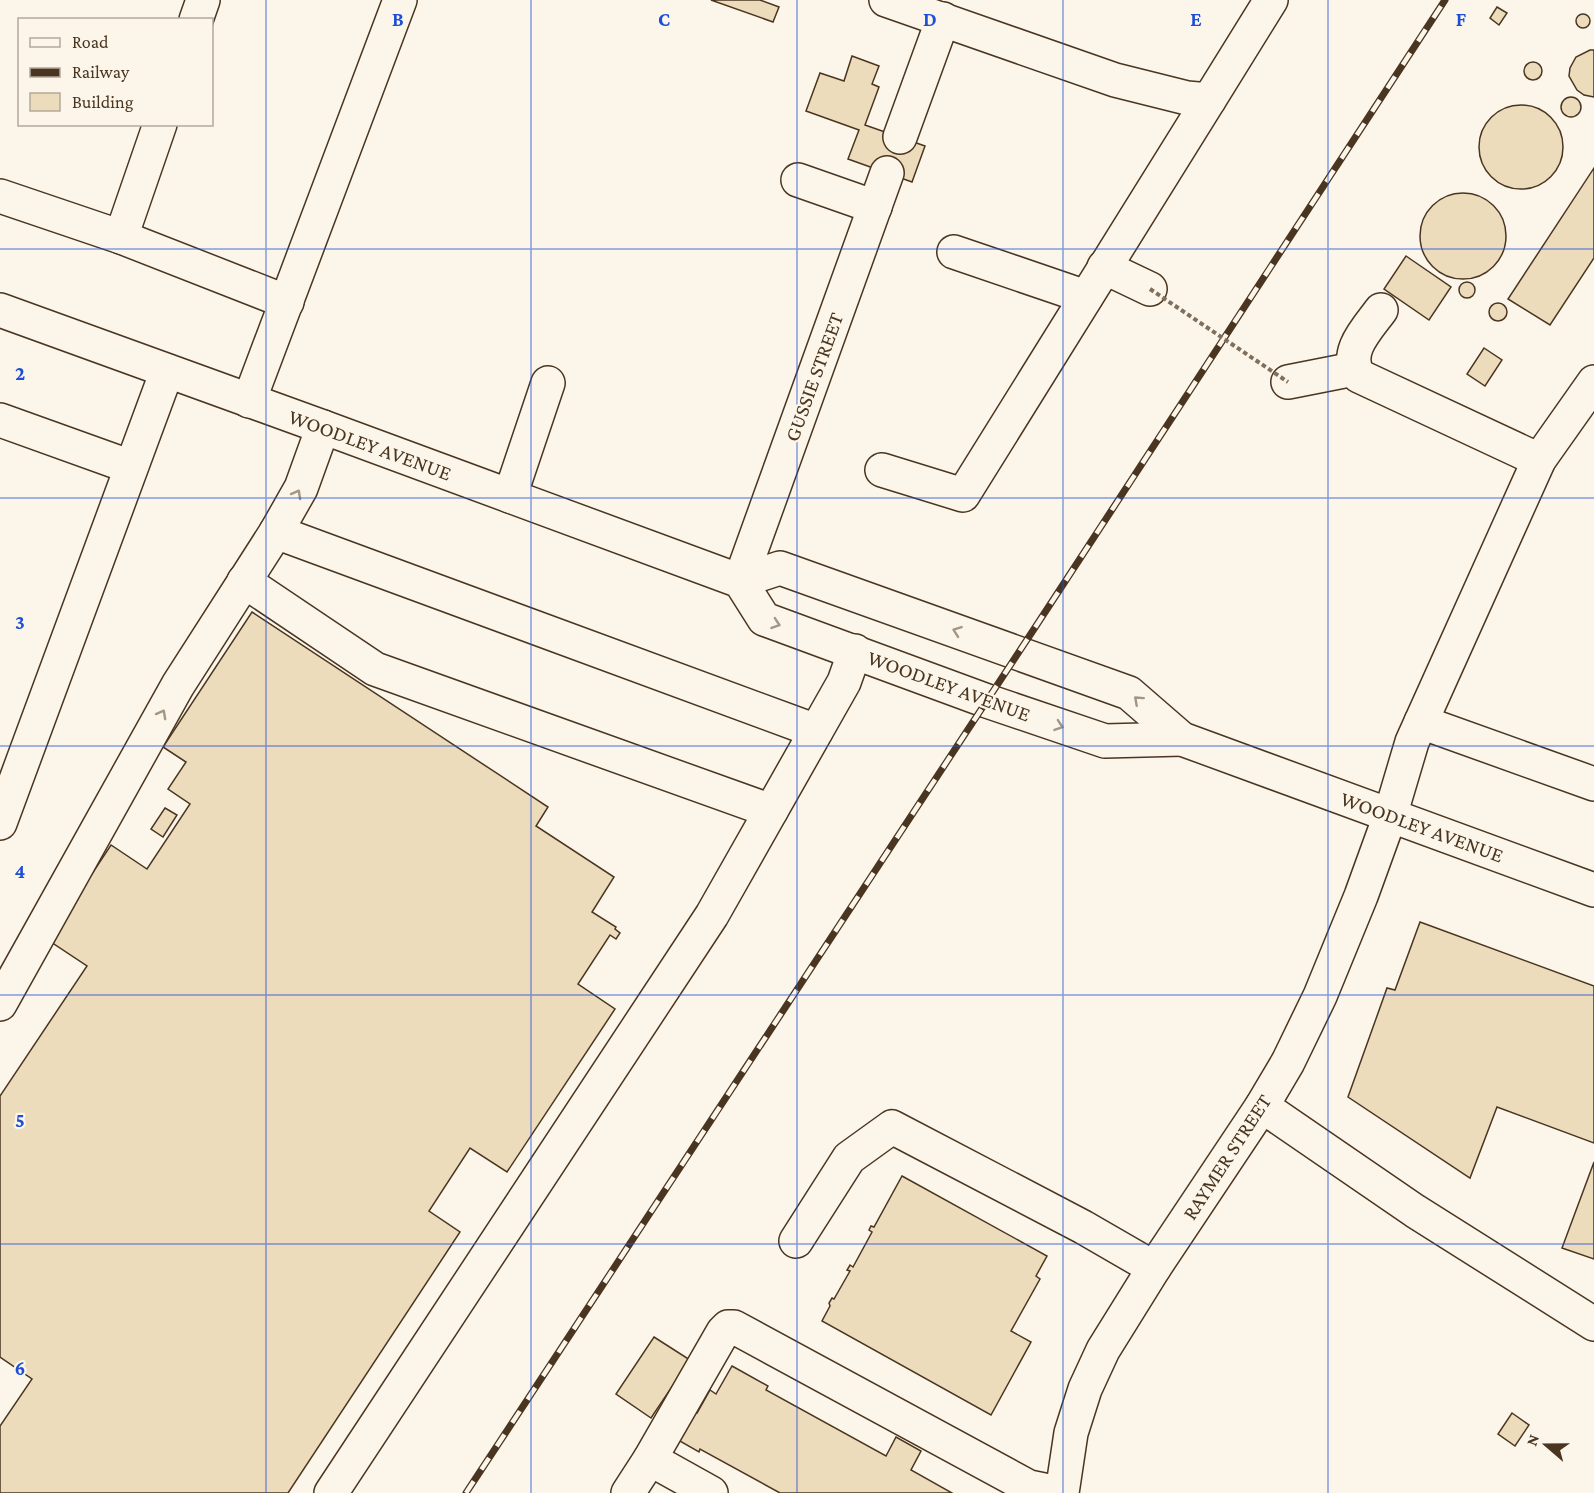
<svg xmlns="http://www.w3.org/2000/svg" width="1594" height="1493" viewBox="0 0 1594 1493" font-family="'Crimson Pro',serif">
<rect width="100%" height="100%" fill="#fbf6e9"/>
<g fill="#ecdcbc" stroke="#4a3520" stroke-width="1.5">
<polygon points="711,0 760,0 779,7 773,22"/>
<polygon points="1497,7 1507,13 1499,25 1490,18"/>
<circle cx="1583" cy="21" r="7"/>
<polygon points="1590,50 1594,50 1594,97 1584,95 1577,90 1569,76 1570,68 1576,57"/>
<polygon points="852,56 879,66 872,84 879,87 865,125 925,146 912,182 848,159 859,130 806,111 820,73 844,81"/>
<circle cx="1533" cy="71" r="9"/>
<circle cx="1571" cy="107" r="10"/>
<circle cx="1521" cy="147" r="42"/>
<polygon points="1594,168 1594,258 1550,325 1508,299"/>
<circle cx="1463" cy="236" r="43"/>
<polygon points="1406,256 1451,287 1429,320 1384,289"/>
<circle cx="1467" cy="290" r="8"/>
<circle cx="1498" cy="312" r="9"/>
<polygon points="1484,348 1502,360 1485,386 1467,374"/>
<polygon points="252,612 548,807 536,826 614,877 592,912 616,927 615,929 620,933 616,939 610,935 578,984 615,1009 507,1172 470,1148 429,1211 460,1232 288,1493 0,1493 0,1426 32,1379 0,1357 0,1096 87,966 48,940 111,845 147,869 190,804 168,789 186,762 163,747"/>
<polygon points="165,808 177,815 163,837 151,829"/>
<polygon points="1420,922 1594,986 1594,1143 1497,1107 1470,1178 1348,1097 1387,988 1395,990"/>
<polygon points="1594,1162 1594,1259 1562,1248"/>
<polygon points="902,1176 1047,1256 1036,1276 1040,1279 1011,1331 1031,1342 991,1415 822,1321 830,1306 829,1303 832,1298 834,1299 850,1271 847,1270 850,1265 853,1267 872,1232 869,1230 871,1226 874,1227"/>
<polygon points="654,1337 690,1360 651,1418 616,1394"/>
<polygon points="732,1366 768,1386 766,1390 886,1456 896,1437 921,1451 911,1470 952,1493 780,1493 700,1449 699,1452 678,1440 694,1412 697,1413 710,1390 716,1394"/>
<polygon points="1512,1413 1529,1425 1515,1446 1498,1434"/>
</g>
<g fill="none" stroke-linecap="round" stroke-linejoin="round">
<g stroke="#4a3520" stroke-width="36">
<g id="minor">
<polyline points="886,0 1115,80 1187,98 1209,100 1271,0"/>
<polyline points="196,20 203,0"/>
<polyline points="900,137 943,19"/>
<polyline points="798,180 875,207"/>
<polyline points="0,196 121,237 160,124"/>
<polyline points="121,237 287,302"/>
<polyline points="954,252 1086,297"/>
<polyline points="1104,267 1150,289"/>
<path d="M 1381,310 C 1367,329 1343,353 1359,376 L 1539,460"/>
<polyline points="1288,382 1354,369"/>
<polyline points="249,401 400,0"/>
<polyline points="0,420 131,467"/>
<polyline points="882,470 963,495 1209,100"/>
<polyline points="510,496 548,383"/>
<polyline points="276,532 816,731"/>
<polyline points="244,581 375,669 771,811"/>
<polyline points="740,581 887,173"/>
<polyline points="1421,722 1594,784"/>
<polyline points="0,823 167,371"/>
<polyline points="0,1004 178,685 276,532 301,488 323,427"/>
<polyline points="1262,1106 1415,1211 1594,1324"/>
<polyline points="796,1241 849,1158 892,1127 1083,1227 1154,1268"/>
<polyline points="650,1459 711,1493"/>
<polyline points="331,1493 712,915 844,682 855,651"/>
<polyline points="628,1493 650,1459 723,1332 728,1327 734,1327 1029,1487 1058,1493"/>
<polyline points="1062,1493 1071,1433 1085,1389 1103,1350 1154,1268 1262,1106 1288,1062 1320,996 1361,896 1390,816 1412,742 1539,460 1594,382"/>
</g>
</g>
<g stroke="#4a3520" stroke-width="36">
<g id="major">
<polyline points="0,310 323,427 740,581 764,619 987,701 1105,741 1182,739"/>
<polyline points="740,581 780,568 1129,693 1182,739 1594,890"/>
</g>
</g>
<use href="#minor" stroke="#fbf6e9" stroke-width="33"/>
<use href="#major" stroke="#fbf6e9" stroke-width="33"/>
<g stroke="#4a3520" stroke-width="7">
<polyline id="rail" points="466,1493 1036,626 1445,0"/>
</g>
<use href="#rail" stroke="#fbf6e9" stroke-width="4.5" stroke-dasharray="14" stroke-linecap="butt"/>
<polyline stroke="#7f6f5c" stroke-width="4" stroke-dasharray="4.5 3" stroke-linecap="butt" points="1150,289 1288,382"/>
</g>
<defs><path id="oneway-chevron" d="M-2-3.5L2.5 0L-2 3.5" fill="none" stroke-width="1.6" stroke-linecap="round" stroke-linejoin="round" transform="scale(1.5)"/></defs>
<g stroke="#a29684">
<use href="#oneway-chevron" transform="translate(297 494) rotate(-61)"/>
<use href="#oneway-chevron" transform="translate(776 624) rotate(19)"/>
<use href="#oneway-chevron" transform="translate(957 631) rotate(-160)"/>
<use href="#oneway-chevron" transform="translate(1138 700) rotate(-138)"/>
<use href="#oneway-chevron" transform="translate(162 714) rotate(-61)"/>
<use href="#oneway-chevron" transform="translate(1059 726) rotate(19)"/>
</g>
<path fill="none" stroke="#1d4ed8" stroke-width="1.5" stroke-opacity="0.55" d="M 266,0 L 266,1493M 531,0 L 531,1493M 797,0 L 797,1493M 1063,0 L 1063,1493M 1328,0 L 1328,1493M 0,249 L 1594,249M 0,498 L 1594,498M 0,746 L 1594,746M 0,995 L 1594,995M 0,1244 L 1594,1244"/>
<g text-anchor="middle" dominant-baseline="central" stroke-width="4.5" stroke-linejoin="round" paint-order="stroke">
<g font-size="21" fill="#4a3520" stroke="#fbf6e9">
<text transform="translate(814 377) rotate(-70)">GUSSIE STREET</text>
<text transform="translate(370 445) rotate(20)">WOODLEY AVENUE</text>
<text transform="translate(949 686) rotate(20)">WOODLEY AVENUE</text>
<text transform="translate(1422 827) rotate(20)">WOODLEY AVENUE</text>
<text transform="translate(1227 1157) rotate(-57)">RAYMER STREET</text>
</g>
</g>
<g font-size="20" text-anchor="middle" font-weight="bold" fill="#1d4ed8" stroke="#fbf6e9" stroke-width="4.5" stroke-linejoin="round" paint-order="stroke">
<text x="398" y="26">B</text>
<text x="664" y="26">C</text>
<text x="930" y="26">D</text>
<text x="1196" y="26">E</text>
<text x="1461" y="26">F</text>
<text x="20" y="380">2</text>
<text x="20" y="629">3</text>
<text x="20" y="878">4</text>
<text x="20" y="1127">5</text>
<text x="20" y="1375">6</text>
</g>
<rect x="18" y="18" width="195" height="108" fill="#fbf6e9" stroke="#b4a999" stroke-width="1.5"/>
<rect x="30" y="38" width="30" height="9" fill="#fbf6e9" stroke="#b4a999" stroke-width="1.5"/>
<text x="72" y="48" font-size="18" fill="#4a3520">Road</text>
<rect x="30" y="68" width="30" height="9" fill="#4a3520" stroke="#b4a999" stroke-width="1.5"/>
<text x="72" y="78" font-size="18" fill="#4a3520">Railway</text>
<rect x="30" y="93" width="30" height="18" fill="#ecdcbc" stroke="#b4a999" stroke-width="1.5"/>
<text x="72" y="108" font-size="18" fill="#4a3520">Building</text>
<g transform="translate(1546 1445) rotate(290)" stroke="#fbf6e9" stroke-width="4.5" paint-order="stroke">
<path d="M0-4.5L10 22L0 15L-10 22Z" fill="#4a3520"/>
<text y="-9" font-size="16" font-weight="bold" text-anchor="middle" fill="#4a3520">N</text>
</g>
</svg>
